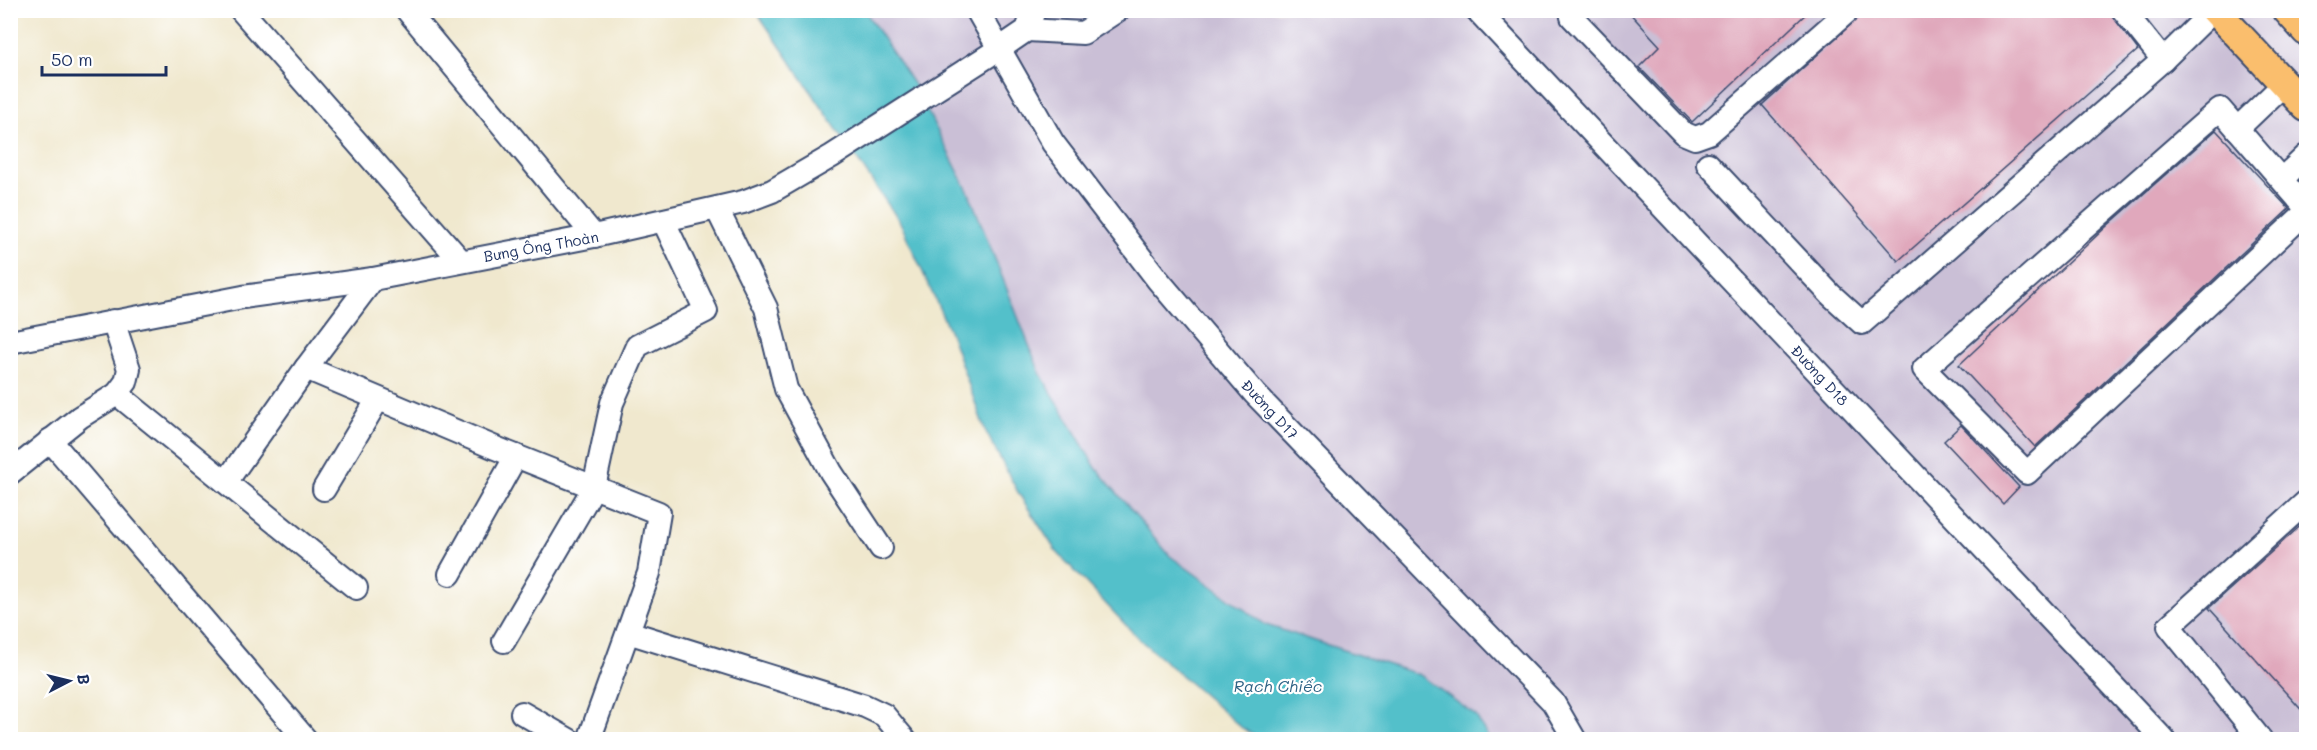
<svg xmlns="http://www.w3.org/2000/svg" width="2317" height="750" viewBox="0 0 2317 750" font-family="Mali,sans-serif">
<rect width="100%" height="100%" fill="#fff"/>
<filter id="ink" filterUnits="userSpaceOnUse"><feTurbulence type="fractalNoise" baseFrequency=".0167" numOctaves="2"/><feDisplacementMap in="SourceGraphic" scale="12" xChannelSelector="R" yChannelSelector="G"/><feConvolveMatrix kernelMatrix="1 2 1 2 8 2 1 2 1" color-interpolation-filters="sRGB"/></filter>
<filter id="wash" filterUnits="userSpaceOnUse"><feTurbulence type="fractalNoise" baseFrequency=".008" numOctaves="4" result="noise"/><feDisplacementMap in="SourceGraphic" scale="24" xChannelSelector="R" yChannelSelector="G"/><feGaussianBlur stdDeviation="1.35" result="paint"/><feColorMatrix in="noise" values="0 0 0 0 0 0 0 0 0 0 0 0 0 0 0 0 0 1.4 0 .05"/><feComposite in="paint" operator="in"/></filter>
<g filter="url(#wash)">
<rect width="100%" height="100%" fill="#f0e8ce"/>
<polygon fill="#cabfd6" points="865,11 2306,11 2306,739 1489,739 1476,716 1420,675 1266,625 1170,556 1096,468 1040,373 969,193 914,85"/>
<polygon fill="#52c0ca" stroke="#367894" stroke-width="1.5" points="756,11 865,11 914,85 969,193 1040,373 1096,468 1170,556 1266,625 1420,675 1476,716 1489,739 1262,739 1242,728 1139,639 1056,551 1019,494 985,430 949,330 900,222"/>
<g id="blocks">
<g fill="#e0a8bc">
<polygon points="1627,10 1810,10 1692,122 1639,67 1660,46"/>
<polygon points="1867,10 2108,10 2138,50 1898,261 1762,105"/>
<polygon points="2216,130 2289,209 2035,447 1959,365 2106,227"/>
<polygon points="1961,425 2019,487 2003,504 1944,441"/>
<polygon points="2307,520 2307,716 2209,608"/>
</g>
</g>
</g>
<g filter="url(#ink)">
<use href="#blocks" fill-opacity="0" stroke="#3b4b6f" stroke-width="1.5"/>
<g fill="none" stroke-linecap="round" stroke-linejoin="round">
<g stroke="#3b4b6f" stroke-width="26">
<g id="minor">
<polyline points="241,10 461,261"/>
<polyline points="407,10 594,236"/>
<polyline points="977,10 1053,143 1158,280 1255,394 1553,702 1575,740"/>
<polyline points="1477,10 2164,740"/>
<polyline points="1571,10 1572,17 1683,133 1695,138 1709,133 1849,10"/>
<polyline points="2123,10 2163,60"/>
<polyline points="1027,30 1083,33 1118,10"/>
<polyline points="2237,129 2284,84"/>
<polyline points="1708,164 1831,295 1862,323 2163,60 2214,10"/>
<polyline points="2282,179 2306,156"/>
<polyline points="2306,208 2220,109 1924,369 2027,473 2306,212"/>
<polyline points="717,209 766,308 786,389 831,472 881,548"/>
<polyline points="10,342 243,297 373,279 594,236 743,202 772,191 832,156 999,49 1027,30 1034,10"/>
<polyline points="306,368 493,447 659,513 649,573 589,740"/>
<polyline points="117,394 356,588"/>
<polyline points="50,440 306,740"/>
<polyline points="10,473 80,417 117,394 126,382 129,369 113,321"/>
<polyline points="226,482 306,368 373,279"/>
<polyline points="324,489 378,399"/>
<polyline points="450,574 516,456"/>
<polyline points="628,632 865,706 884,715 905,740"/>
<polyline points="504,641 594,487 612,403 637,346 706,311 664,222"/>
<polyline points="522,713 569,740"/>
<polyline points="2261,740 2169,626 2306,502"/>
</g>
</g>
<g stroke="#3b4b6f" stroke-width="32">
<g id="major">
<polyline points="2215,10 2306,107"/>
<polyline points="2287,10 2306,31"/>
</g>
</g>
<use href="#minor" stroke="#fff" stroke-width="22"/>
<use href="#major" stroke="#fabe6d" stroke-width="28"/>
</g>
</g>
<g text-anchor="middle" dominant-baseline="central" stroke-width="4.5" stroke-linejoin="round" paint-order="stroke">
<g font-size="15" fill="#1b2f5e" stroke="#fff">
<text transform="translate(541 246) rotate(-10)">Bưng Ông Thoàn</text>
<text transform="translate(1820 375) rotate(47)">Đường D18</text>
<text transform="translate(1270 409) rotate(47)">Đường D17</text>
</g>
<g font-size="16" font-style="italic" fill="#2e6284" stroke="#fff">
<text x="1278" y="685">Rạch Chiếc</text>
</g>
</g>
<rect width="2317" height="750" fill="none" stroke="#fff" stroke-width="36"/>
<g transform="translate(69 681) rotate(83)" stroke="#ffffff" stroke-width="4.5" paint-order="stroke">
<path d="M0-4.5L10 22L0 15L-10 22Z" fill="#1b2f5e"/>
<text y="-9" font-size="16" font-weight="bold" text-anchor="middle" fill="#1b2f5e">B</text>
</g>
<path d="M42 66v9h124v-9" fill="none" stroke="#1b2f5e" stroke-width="3"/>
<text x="51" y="66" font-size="18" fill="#1b2f5e" stroke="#ffffff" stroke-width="4.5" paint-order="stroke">50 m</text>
</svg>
